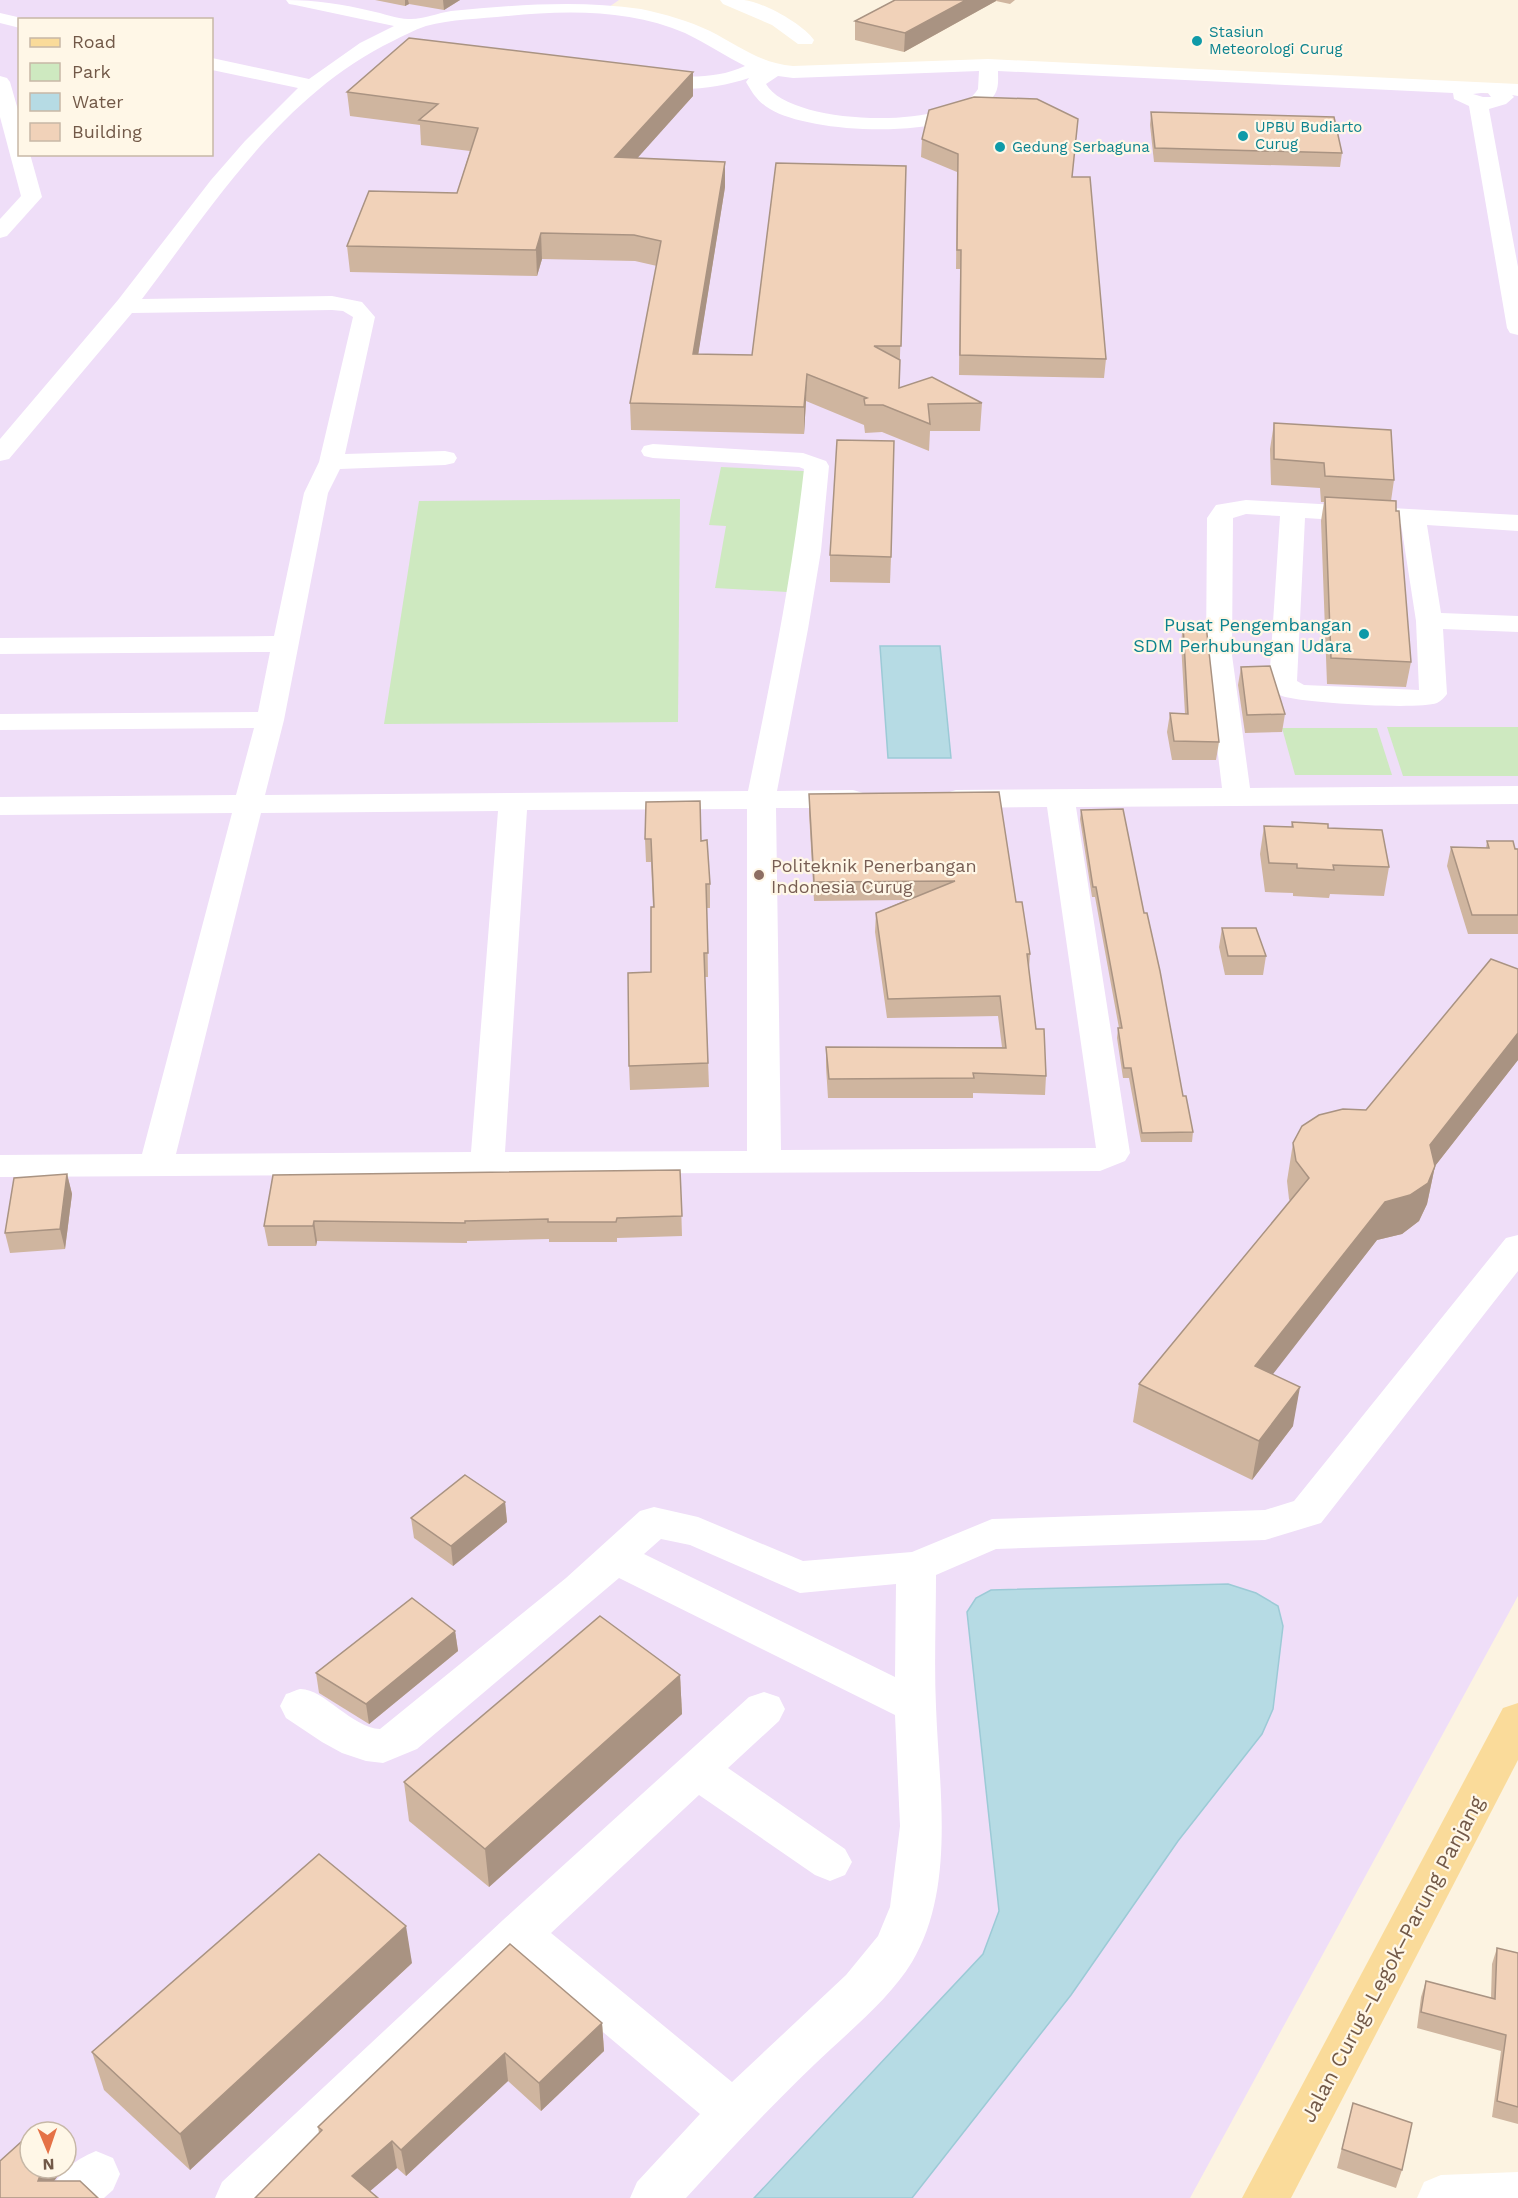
<svg xmlns="http://www.w3.org/2000/svg" width="1518" height="2198" viewBox="0 0 1518 2198" font-family="'Work Sans',sans-serif">
<rect width="100%" height="100%" fill="#fcf3e1"/>
<path fill="#efdef8" fill-rule="evenodd" d="M 0,0 L 619,0 L 609,7 L 688,27 L 755,67 L 976,65 L 1518,95 L 1518,1596 L 1190,2198 L 0,2198 ZM 20,20 L 212,20 L 212,154 L 20,154 ZM 30,2132 L 66,2132 L 66,2168 L 30,2168 Z"/>
<g fill="#cee9c0">
<polygon points="721,467 823,472 787,592 715,588 726,526 709,525"/>
<polygon points="680,499 678,722 384,724 419,501"/>
<polygon points="1387,727 1518,727 1518,776 1403,776"/>
<polygon points="1282,728 1377,728 1392,775 1295,775"/>
</g>
<g fill="#b6dbe4" stroke="#9ccad6" stroke-width="1.5">
<polygon points="880,646 940,646 951,758 888,758"/>
<polygon points="1228,1584 1256,1593 1278,1606 1283,1626 1273,1709 1262,1734 1178,1841 1071,1995 912,2198 754,2198 983,1954 999,1911 967,1612 976,1598 991,1590"/>
</g>
<g fill="none" stroke-linecap="round" stroke-linejoin="round">
<g fill="#fff" fill-rule="evenodd">
<path d="M 286,0 C 317,0 341,4 371,11 C 383,13 399,20 411,19 C 424,19 438,13 451,11 C 515,5 578,0 641,9 C 665,14 689,21 710,31 C 739,46 760,63 793,66 L 988,59 L 1518,84 L 1518,96 L 1512,95 L 1514,97 L 1506,104 L 1489,109 L 1518,267 L 1518,335 L 1510,333 L 1507,328 L 1469,106 L 1454,99 L 1453,93 L 998,71 C 998,79 999,87 995,94 C 967,142 812,135 770,109 C 758,102 753,94 746,82 L 749,78 C 716,89 677,93 643,84 L 641,80 L 643,76 L 650,74 C 682,77 715,80 745,66 C 725,56 706,43 685,33 C 630,9 566,10 507,16 C 480,19 451,19 426,26 C 414,30 403,36 393,41 C 283,94 213,205 142,299 L 332,296 L 362,302 L 375,317 L 345,454 L 445,451 L 454,453 L 457,458 L 454,463 L 445,465 L 340,469 L 328,493 L 284,720 L 265,795 L 748,791 C 770,684 792,578 804,469 L 799,467 L 653,458 L 644,456 L 641,451 L 644,446 L 653,444 L 803,453 L 826,461 L 829,466 L 821,551 L 808,629 L 777,791 L 853,790 L 863,793 L 867,799 L 863,805 L 853,808 L 776,808 L 781,1150 L 1096,1148 L 1047,807 L 956,808 L 946,805 L 942,799 L 946,793 L 956,790 L 1222,788 L 1206,655 L 1207,518 L 1216,505 L 1246,500 L 1518,515 L 1518,531 L 1427,525 L 1441,613 L 1518,616 L 1518,632 L 1443,629 L 1447,694 C 1444,698 1441,701 1437,703 C 1418,710 1302,703 1282,696 C 1276,693 1273,688 1269,683 L 1280,516 L 1246,514 L 1233,518 L 1232,655 L 1250,788 L 1518,786 L 1518,804 L 1076,807 L 1130,1153 L 1125,1161 L 1100,1171 L 0,1177 L 0,1155 L 142,1154 L 232,813 L 0,815 L 0,797 L 236,795 L 254,728 L 0,730 L 0,714 L 258,712 L 270,652 L 0,654 L 0,638 L 274,636 L 304,493 L 319,462 L 353,317 L 343,311 L 332,310 L 132,313 L 9,459 L 0,461 L 0,439 L 118,300 L 211,180 L 245,141 L 298,88 L 212,70 L 212,58 L 309,79 L 360,43 L 394,26 L 295,5 L 289,4 ZM 979,71 L 978,89 C 954,131 789,126 766,84 L 778,76 L 793,78 ZM 1481,93 L 1488,93 L 1491,97 L 1483,97 L 1473,94 ZM 1305,518 L 1401,524 L 1416,621 L 1419,690 L 1304,685 L 1297,681 ZM 747,809 L 747,1151 L 505,1152 L 527,810 ZM 498,811 L 471,1152 L 176,1154 L 261,813 Z"/>
<path d="M 720,0 C 728,0 736,0 744,0 C 763,2 803,24 814,40 L 812,44 L 798,44 L 772,25 L 723,4 Z"/>
<polygon points="0,13 26,19 27,20 20,20 20,28 0,23"/>
<polygon points="0,76 7,78 10,82 20,117 20,154 30,154 42,197 7,236 0,238 0,219 21,196 0,117"/>
<path d="M 1518,1235 L 1518,1271 L 1321,1523 L 1265,1540 L 996,1549 L 936,1575 C 936,1619 934,1664 936,1707 C 939,1788 956,1889 912,1962 C 889,2000 847,2033 815,2064 C 770,2107 728,2152 686,2198 L 630,2198 L 637,2182 L 700,2114 L 520,1962 L 273,2198 L 215,2198 L 222,2182 L 503,1920 L 749,1697 L 764,1692 L 779,1697 L 785,1709 L 779,1721 L 728,1768 L 845,1849 L 852,1862 L 845,1875 L 830,1881 L 815,1875 L 699,1795 L 551,1933 L 732,2082 L 846,1975 L 878,1936 L 890,1907 L 900,1826 L 895,1715 L 619,1578 L 417,1749 L 383,1763 L 366,1761 L 342,1753 L 322,1742 L 286,1718 L 280,1706 L 286,1694 C 290,1693 296,1690 300,1689 C 323,1688 352,1728 380,1729 L 566,1578 L 640,1511 L 654,1507 L 698,1517 L 803,1561 L 912,1552 L 992,1519 L 1265,1510 L 1294,1501 L 1506,1238 ZM 661,1539 L 690,1545 L 800,1593 L 896,1584 L 895,1677 L 644,1554 Z"/>
<path d="M 96,2151 L 113,2158 L 120,2174 L 113,2190 L 104,2198 L 46,2198 C 56,2175 73,2160 96,2151 Z"/>
<polygon points="1518,2172 1518,2198 1417,2198 1424,2182 1441,2175"/>
</g>
<polygon fill="#fadb9a" fill-rule="evenodd" points="1518,1703 1518,1760 1291,2198 1242,2198 1503,1708"/>
</g>
<g fill="#cfb59f">
<polygon points="375,0 460,0 444,10 409,4 405,6"/>
<polygon points="895,0 1015,0 1010,4 996,1 904,52 855,40 855,21"/>
<polygon points="693,72 693,96 637,158 725,162 725,187 698,354 752,355 906,166 899,388 982,403 980,431 930,431 929,451 882,432 865,433 864,425 806,401 804,434 631,430 630,403 657,266 635,261 542,259 537,276 350,272 347,246 457,193 470,151 421,145 420,125 350,116 347,92"/>
<polygon points="1151,112 1342,153 1340,167 1154,162 1150,125"/>
<polygon points="1078,119 1072,177 1106,359 1104,378 959,375 960,269 956,269 957,172 921,157 922,139"/>
<polygon points="1274,423 1394,480 1391,501 1411,662 1406,687 1327,684 1321,521 1324,502 1321,502 1320,488 1271,485 1270,449"/>
<polygon points="830,555 891,557 890,583 830,582"/>
<polygon points="1183,624 1219,742 1216,760 1172,760 1167,732 1170,713 1185,714 1181,643"/>
<polygon points="1241,667 1285,714 1282,732 1245,733 1238,685"/>
<polygon points="809,794 1016,902 1030,954 1029,969 1036,1029 1046,1076 1045,1095 973,1093 973,1098 828,1098 826,1067 826,1047 1002,1047 998,1016 887,1018 875,932 876,913 906,900 814,901 809,813"/>
<polygon points="1081,810 1183,1096 1193,1132 1192,1142 1141,1142 1129,1078 1123,1078 1117,1038 1118,1028 1119,1028 1095,897 1092,897 1080,819"/>
<polygon points="1292,822 1328,828 1389,867 1384,896 1330,894 1329,898 1293,896 1293,893 1265,892 1260,854 1264,826 1291,827"/>
<polygon points="645,839 701,841 710,884 710,908 707,908 708,977 705,977 709,1087 630,1090 629,1066 651,972 653,907 651,862 646,862"/>
<polygon points="1487,841 1518,849 1518,934 1468,934 1447,866 1451,847 1486,848"/>
<polygon points="1222,928 1266,956 1263,975 1225,975 1219,947"/>
<polygon points="1518,969 1518,1060 1435,1166 1427,1204 1419,1221 1402,1234 1377,1240 1272,1374 1293,1426 1252,1480 1133,1422 1139,1384 1290,1201 1289,1199 1287,1181 1293,1143 1366,1110"/>
<polygon points="680,1170 682,1236 617,1238 617,1242 549,1242 549,1239 467,1241 467,1243 317,1241 316,1246 268,1246 264,1226"/>
<polygon points="67,1174 72,1194 65,1249 10,1253 5,1233"/>
<polygon points="505,1502 507,1522 453,1566 414,1538 411,1518"/>
<polygon points="455,1631 458,1651 369,1724 319,1693 316,1673"/>
<polygon points="680,1675 682,1714 489,1887 409,1821 404,1782"/>
<polygon points="510,1944 602,2023 604,2051 541,2111 508,2081 406,2176 397,2168 370,2191 255,2198 319,2133 318,2127"/>
<polygon points="1497,1948 1518,1953 1518,2124 1492,2117 1501,2051 1417,2028 1421,1997 1426,1981 1491,1998 1492,1964"/>
<polygon points="412,1963 190,2170 104,2090 92,2052"/>
<polygon points="1353,2103 1402,2170 1396,2188 1337,2168"/>
</g>
<g fill="#a99382">
<polygon points="405,0 408,0 409,4 405,6"/>
<polygon points="443,0 460,0 444,10"/>
<polygon points="966,0 996,0 996,1 904,52 905,33"/>
<polygon points="693,72 693,96 616,182 615,157"/>
<polygon points="725,162 725,187 694,381 693,354"/>
<polygon points="541,233 542,259 537,276 536,250"/>
<polygon points="807,374 806,401 804,434 804,407"/>
<polygon points="1518,1033 1518,1060 1435,1166 1427,1204 1419,1221 1402,1234 1377,1240 1249,1405 1255,1366"/>
<polygon points="67,1174 72,1194 65,1249 60,1229"/>
<polygon points="314,1221 317,1241 316,1246 313,1226"/>
<polygon points="1300,1387 1293,1426 1252,1480 1259,1441"/>
<polygon points="505,1502 507,1522 453,1566 451,1546"/>
<polygon points="455,1631 458,1651 369,1724 366,1704"/>
<polygon points="680,1675 682,1714 489,1887 485,1849"/>
<polygon points="406,1926 412,1963 190,2170 180,2134"/>
<polygon points="602,2023 604,2051 541,2111 539,2083"/>
<polygon points="505,2053 508,2081 406,2176 401,2150"/>
<polygon points="392,2141 397,2168 362,2198 352,2176"/>
<polygon points="43,2168 64,2168 48,2189 38,2181"/>
</g>
<g fill="#f1d2b9" stroke="#a99382" stroke-width="1.5">
<polygon points="895,0 966,0 905,33 855,21"/>
<polygon points="409,38 693,72 615,157 725,162 693,354 752,355 776,163 906,166 901,346 874,346 900,360 899,388 932,377 982,403 928,404 930,424 883,405 865,405 864,399 867,398 807,374 804,407 630,403 661,241 634,235 541,233 536,250 347,246 369,191 457,193 478,128 419,120 438,104 347,92"/>
<polygon points="974,97 1037,99 1078,119 1072,177 1090,177 1106,359 960,355 961,250 957,250 958,154 922,139 929,110"/>
<polygon points="1151,112 1334,117 1342,153 1155,148"/>
<polygon points="1274,423 1391,430 1394,480 1325,476 1324,463 1274,459"/>
<polygon points="837,440 894,441 891,557 830,555"/>
<polygon points="1325,497 1396,501 1396,511 1399,511 1411,662 1331,658"/>
<polygon points="1183,624 1206,625 1219,742 1174,741 1170,713 1188,714"/>
<polygon points="1270,666 1285,714 1247,715 1241,667"/>
<polygon points="999,792 1016,902 1022,902 1030,954 1027,954 1036,1029 1044,1029 1046,1076 973,1073 974,1078 829,1079 826,1047 1006,1048 1000,996 888,999 876,913 955,881 814,882 809,794"/>
<polygon points="700,801 701,841 707,840 710,884 706,884 708,953 704,953 708,1063 629,1066 628,973 651,972 651,907 654,907 651,839 645,839 646,802"/>
<polygon points="1123,809 1144,913 1147,913 1160,971 1183,1096 1186,1096 1193,1132 1142,1133 1131,1068 1124,1068 1118,1028 1122,1028 1096,887 1093,887 1081,810"/>
<polygon points="1292,822 1328,824 1328,828 1382,830 1389,867 1333,865 1334,870 1297,868 1297,864 1269,863 1264,826 1293,827"/>
<polygon points="1487,841 1513,841 1515,849 1518,849 1518,915 1472,915 1451,847 1489,848"/>
<polygon points="1222,928 1256,928 1266,956 1228,956"/>
<polygon points="1491,959 1518,969 1518,1033 1430,1145 1435,1166 1428,1183 1410,1195 1385,1202 1255,1366 1300,1387 1259,1441 1139,1384 1309,1178 1296,1161 1293,1143 1302,1126 1319,1115 1343,1109 1366,1110"/>
<polygon points="680,1170 682,1216 617,1218 616,1222 548,1222 548,1219 465,1221 465,1223 314,1221 313,1226 264,1226 273,1175"/>
<polygon points="67,1174 60,1229 5,1233 14,1178"/>
<polygon points="465,1475 505,1502 451,1546 411,1518"/>
<polygon points="412,1598 455,1631 366,1704 316,1673"/>
<polygon points="600,1616 680,1675 485,1849 404,1782"/>
<polygon points="319,1854 406,1926 180,2134 92,2052"/>
<polygon points="510,1944 602,2023 539,2083 505,2053 401,2150 392,2141 352,2176 378,2198 255,2198 322,2130 318,2127"/>
<polygon points="1497,1948 1518,1953 1518,2107 1497,2101 1506,2035 1421,2012 1426,1981 1495,1999"/>
<polygon points="1353,2103 1412,2123 1402,2170 1342,2149"/>
<polygon points="30,2134 30,2168 43,2168 38,2181 80,2181 98,2198 0,2198 0,2161"/>
</g>
<g fill="#0f9aa8" stroke="#fff7e7" stroke-width="2">
<circle cx="1197" cy="41" r="6"/>
<circle cx="1243" cy="136" r="6"/>
<circle cx="1000" cy="147" r="6"/>
<circle cx="1364" cy="634" r="6"/>
</g>
<circle fill="#8d6e63" stroke="#fff7e7" stroke-width="2" cx="759" cy="875" r="6"/>
<g text-anchor="middle" dominant-baseline="central" stroke-width="4.5" stroke-linejoin="round" paint-order="stroke">
<g font-size="15" fill="#0d838f" stroke="#fff7e7" text-anchor="start">
<text x="1209" y="32">Stasiun<tspan x="1209" dy="17">Meteorologi Curug</tspan></text>
<text x="1255" y="127">UPBU Budiarto<tspan x="1255" dy="17">Curug</tspan></text>
<text x="1012" y="147">Gedung Serbaguna</text>
</g>
<g font-size="18" fill="#0d838f" stroke="#fff7e7" text-anchor="end">
<text x="1352" y="624">Pusat Pengembangan<tspan x="1352" dy="21">SDM Perhubungan Udara</tspan></text>
</g>
<g font-size="18" fill="#785e54" stroke="#fff7e7" text-anchor="start">
<text x="771" y="865">Politeknik Penerbangan<tspan x="771" dy="21">Indonesia Curug</tspan></text>
</g>
<g font-size="21" fill="#725948" stroke="#fff7e7">
<text transform="translate(1392 1959) rotate(-62)">Jalan Curug–Legok–Parung Panjang</text>
</g>
</g>
<rect x="18" y="18" width="195" height="138" fill="#fff7e7" stroke="#c7b8a7" stroke-width="1.5"/>
<rect x="30" y="38" width="30" height="9" fill="#fadb9a" stroke="#c7b8a7" stroke-width="1.5"/>
<text x="72" y="48" font-size="18" fill="#725948">Road</text>
<rect x="30" y="63" width="30" height="18" fill="#cee9c0" stroke="#c7b8a7" stroke-width="1.5"/>
<text x="72" y="78" font-size="18" fill="#725948">Park</text>
<rect x="30" y="93" width="30" height="18" fill="#b6dbe4" stroke="#c7b8a7" stroke-width="1.5"/>
<text x="72" y="108" font-size="18" fill="#725948">Water</text>
<rect x="30" y="123" width="30" height="18" fill="#f1d2b9" stroke="#c7b8a7" stroke-width="1.5"/>
<text x="72" y="138" font-size="18" fill="#725948">Building</text>
<g transform="translate(48 2150) rotate(178)"><circle r="28" fill="#fff7e7" stroke="#c7b8a7" stroke-width="1.5"/>
<path d="M0-4.5L10 22L0 15L-10 22Z" fill="#e57247"/>
<text y="-9" font-size="16" font-weight="bold" text-anchor="middle" fill="#725948">N</text>
</g>
</svg>
